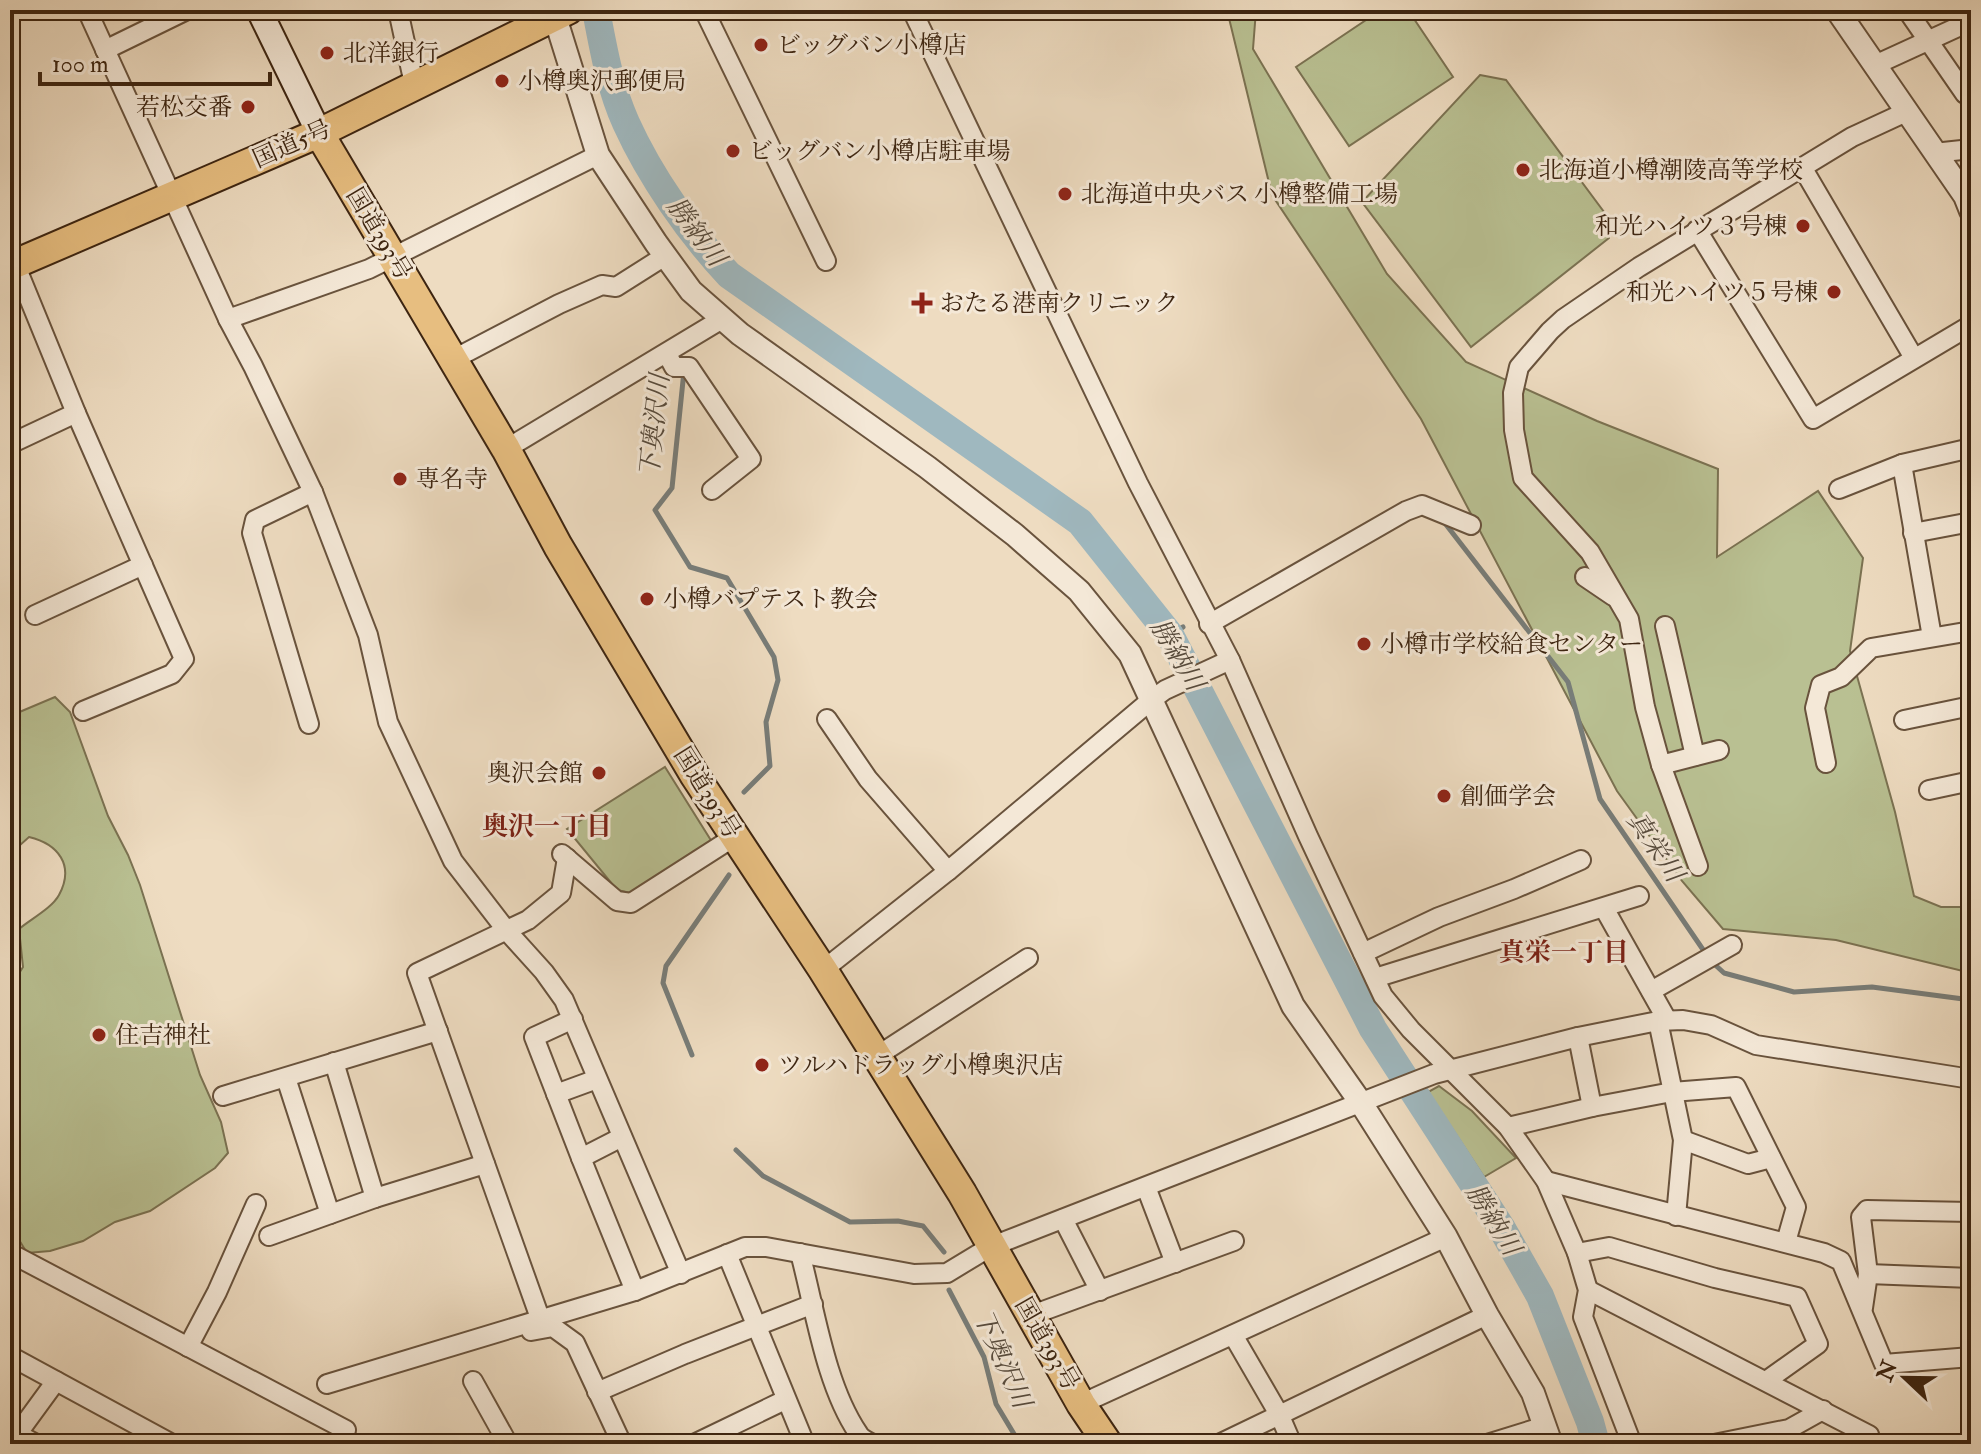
<svg xmlns="http://www.w3.org/2000/svg" width="1981" height="1454" viewBox="0 0 1981 1454" font-family="'IM FELL Double Pica','Noto Serif JP',serif">
<rect width="100%" height="100%" fill="#eedcc1"/>
<filter id="stains"><feTurbulence type="fractalNoise" baseFrequency=".0025" numOctaves="4"/><feColorMatrix values="0 0 0 0 .2 0 0 0 0 .09 0 0 0 0 .02 0 0 0 .5 -.17"/></filter>
<radialGradient id="worn" r=".72"><stop offset=".6" stop-color="#630" stop-opacity="0"/><stop offset="1" stop-color="#630" stop-opacity=".3"/></radialGradient>
<g fill="#b9c092" stroke="#7b7252" stroke-width="2">
<polygon points="1227,10 1256,10 1253,49 1387,274 1466,362 1597,421 1718,469 1717,557 1818,491 1863,558 1850,651 1895,812 1914,896 1941,907 1971,907 1971,973 1836,940 1723,929 1682,881 1617,791 1421,419 1272,195"/>
<polygon points="1381,10 1408,10 1453,77 1349,146 1296,67"/>
<polygon points="1480,75 1506,80 1610,220 1609,238 1471,347 1362,202"/>
<path d="M 55,697 L 70,712 L 108,816 L 128,855 L 140,885 L 200,1075 L 221,1122 L 228,1153 L 215,1168 L 150,1211 L 115,1222 L 83,1241 L 50,1251 L 27,1253 L 10,1225 L 10,974 L 18,975 L 23,967 L 19,929 C 31,919 52,908 59,895 C 75,865 58,844 29,837 L 10,854 L 10,716 Z"/>
<polygon points="665,767 712,842 631,893 617,890 567,829"/>
<polygon points="1439,1086 1472,1111 1516,1158 1484,1177 1428,1092"/>
</g>
<g fill="none" stroke-linecap="round" stroke-linejoin="round">
<g stroke="#787d79" stroke-width="5">
<polyline points="677,351 684,371 672,488 655,510 690,567 727,578 774,657 778,680 766,722 770,766 744,792"/>
<polyline points="1444,522 1568,682 1600,799 1706,954"/>
<polyline points="1170,635 1183,627"/>
<polyline points="1712,962 1724,973 1794,992 1872,987 1971,1000"/>
<polyline points="692,1055 663,983 666,966 729,875"/>
<polyline points="736,1150 763,1176 850,1222 898,1221 923,1226 944,1252"/>
<polyline points="949,1290 984,1357 996,1404 1020,1444"/>
</g>
<path stroke="#9fb8bf" stroke-width="28" d="M 596,10 C 603,47 610,88 626,123 C 650,176 689,232 729,275 L 1080,522 L 1170,635 L 1373,1029 L 1501,1227 L 1540,1296 L 1590,1422 L 1596,1444"/>
<g stroke="#69533d" stroke-width="22">
<g id="minor">
<polyline points="87,10 228,319 253,366 313,492 368,635 388,722 453,861 507,931 544,972 564,1000 681,1274"/>
<polyline points="398,10 414,84"/>
<polyline points="704,10 826,261"/>
<polyline points="912,10 1138,483 1230,660 1308,836 1383,996 1411,1030 1508,1127 1546,1181 1577,1253 1588,1290 1583,1317 1632,1444"/>
<polyline points="1907,10 1965,94"/>
<polyline points="105,50 187,10"/>
<polyline points="1875,65 1971,21"/>
<polyline points="1934,153 1971,149"/>
<polyline points="1802,167 1914,358"/>
<polyline points="1697,230 1813,419 1971,325"/>
<polyline points="15,264 76,413 184,659 172,674 83,711"/>
<polyline points="228,319 369,269 598,155"/>
<polyline points="667,354 674,367 689,367 751,459 712,490"/>
<polyline points="452,360 559,304 602,285 616,287 665,256"/>
<polyline points="10,444 76,413"/>
<polyline points="506,449 722,319"/>
<polyline points="1902,464 1932,637"/>
<polyline points="1839,489 1902,464 1971,448"/>
<polyline points="1913,533 1971,522"/>
<polyline points="1585,577 1613,596"/>
<polyline points="35,615 143,565"/>
<polyline points="1209,624 1406,511 1422,505 1471,525"/>
<polyline points="1665,626 1695,756"/>
<polyline points="827,719 868,779 948,871"/>
<polyline points="1904,720 1971,706"/>
<polyline points="309,724 252,533 255,520 313,492"/>
<polyline points="1719,750 1661,765 1645,707 1629,619 1590,552 1523,478 1514,430 1513,393 1519,367 1550,331 1563,319 1639,267 1852,137 1906,112"/>
<polyline points="1826,763 1815,708 1821,685 1841,677 1871,648 1971,631"/>
<polyline points="1661,765 1698,866"/>
<polyline points="1929,790 1971,781"/>
<polyline points="562,854 617,901 631,903 734,837"/>
<polyline points="1604,908 1667,1020"/>
<polyline points="1363,953 1439,917 1514,889 1581,860"/>
<polyline points="823,970 948,871 1150,701 1165,690 1230,660"/>
<polyline points="1375,978 1639,896"/>
<polyline points="1651,991 1732,945"/>
<polyline points="573,1019 534,1037 581,1158"/>
<polyline points="1658,1021 1683,1140 1676,1216"/>
<polyline points="1578,1037 1592,1107"/>
<polyline points="877,1056 1028,958"/>
<polyline points="334,1062 375,1198"/>
<polyline points="286,1078 330,1214"/>
<polyline points="556,1094 597,1079"/>
<polyline points="223,1096 438,1031"/>
<polyline points="1508,1127 1592,1107 1672,1092 1736,1087 1796,1207 1786,1242"/>
<polyline points="622,1137 581,1158 635,1291"/>
<polyline points="1683,1140 1748,1164 1771,1158"/>
<polyline points="1546,1181 1824,1253 1841,1261 1884,1364 1971,1357"/>
<polyline points="1146,1187 1175,1263"/>
<polyline points="1063,1219 1100,1291"/>
<polyline points="269,1236 375,1198 485,1164"/>
<polyline points="10,1253 346,1430"/>
<path d="M 800,1253 C 815,1309 825,1384 858,1433 C 861,1439 867,1441 873,1444"/>
<polyline points="1577,1253 1609,1247 1715,1278 1797,1297 1818,1344 1766,1381"/>
<polyline points="727,1254 805,1444"/>
<polyline points="1868,1274 1971,1278"/>
<polyline points="1588,1290 1869,1435 1868,1444"/>
<polyline points="1863,1308 1868,1274 1861,1217 1867,1210 1971,1212"/>
<polyline points="1032,1315 1234,1241"/>
<polyline points="540,1318 417,973 528,920 561,893 567,858"/>
<polyline points="531,1331 553,1327 575,1343 622,1444"/>
<polyline points="1233,1335 1280,1416 1292,1444"/>
<polyline points="188,1347 217,1292 256,1204"/>
<polyline points="10,1356 172,1444"/>
<polyline points="473,1381 507,1442 504,1444"/>
<polyline points="327,1384 635,1291 745,1247 766,1247 914,1274 947,1273 990,1247 1434,1074 1578,1037 1658,1021 1683,1020 1711,1025 1756,1045 1971,1079"/>
<polyline points="597,1392 685,1354 813,1304"/>
<polyline points="1081,1404 1446,1237"/>
<polyline points="10,1430 36,1444"/>
<polyline points="10,1444 56,1381"/>
<polyline points="694,1444 785,1400"/>
<polyline points="1219,1444 1487,1315"/>
<polyline points="1487,1444 1545,1426"/>
<polyline points="1714,1444 1789,1429 1823,1410"/>
</g>
</g>
<g stroke="#69533d" stroke-width="26">
<g id="tertiary">
<polyline points="1837,10 1965,196 1971,211"/>
<polyline points="555,17 598,155 656,243 691,291 740,334 927,467 1015,535 1079,591 1130,654 1293,1006 1361,1103 1446,1237 1487,1315 1533,1393 1551,1444"/>
</g>
</g>
<g stroke="#3d2511" stroke-width="28">
<polyline id="secondary" points="259,10 319,133"/>
</g>
<g stroke="#3d2511" stroke-width="32">
<g id="trunk">
<polyline points="319,133 506,449 558,546 695,776 823,970 962,1193 1081,1404 1108,1444"/>
<polyline points="10,266 319,133 568,10"/>
</g>
</g>
<use href="#minor" stroke="#f4e8d7" stroke-width="18"/>
<use href="#tertiary" stroke="#f4e8d7" stroke-width="22"/>
<use href="#secondary" stroke="#f4e8d7" stroke-width="24"/>
<use href="#trunk" stroke="#e7be80" stroke-width="28"/>
</g>
<g fill="#8f2418" stroke="#f4e8d7" stroke-width="3">
<circle cx="761" cy="45" r="8"/>
<circle cx="327" cy="53" r="8"/>
<circle cx="502" cy="81" r="8"/>
<circle cx="248" cy="107" r="8"/>
<circle cx="733" cy="151" r="8"/>
<circle cx="1523" cy="170" r="8"/>
<circle cx="1065" cy="194" r="8"/>
<circle cx="1803" cy="226" r="8"/>
<circle cx="1834" cy="292" r="8"/>
<path d="M918 291h8v8h8v8h-8v8h-8v-8h-8v-8h8z"/>
<circle cx="400" cy="479" r="8"/>
<circle cx="647" cy="599" r="8"/>
<circle cx="1364" cy="644" r="8"/>
<circle cx="599" cy="773" r="8"/>
<circle cx="1444" cy="796" r="8"/>
<circle cx="99" cy="1035" r="8"/>
<circle cx="762" cy="1065" r="8"/>
</g>
<g text-anchor="middle" dominant-baseline="central" stroke-width="6" stroke-linejoin="round" paint-order="stroke">
<g font-size="24" fill="#3d2511" stroke="#f4e8d7" text-anchor="start">
<text x="777" y="45">ビッグバン小樽店</text>
<text x="343" y="53">北洋銀行</text>
<text x="518" y="81">小樽奥沢郵便局</text>
<text x="232" y="107" text-anchor="end">若松交番</text>
<text x="749" y="151">ビッグバン小樽店駐車場</text>
<text x="1539" y="170">北海道小樽潮陵高等学校</text>
<text x="1081" y="194">北海道中央バス 小樽整備工場</text>
<text x="1787" y="226" text-anchor="end">和光ハイツ３号棟</text>
<text x="1818" y="292" text-anchor="end">和光ハイツ５号棟</text>
<text x="940" y="303">おたる港南クリニック</text>
<text x="416" y="479">専名寺</text>
<text x="663" y="599">小樽バプテスト教会</text>
<text x="1380" y="644">小樽市学校給食センター</text>
<text x="583" y="773" text-anchor="end">奥沢会館</text>
<text x="1460" y="796">創価学会</text>
<text x="115" y="1035">住吉神社</text>
<text x="778" y="1065">ツルハドラッグ小樽奥沢店</text>
</g>
<g font-size="24" fill="#3d2511" stroke="#f4e8d7">
<text transform="translate(292 144) rotate(-24)">国道5号</text>
<text transform="translate(379 234) rotate(59)">国道393号</text>
<text transform="translate(707 793) rotate(58)">国道393号</text>
<text transform="translate(1047 1344) rotate(60)">国道393号</text>
</g>
<g font-size="26" font-style="italic" fill="#564a3c" stroke="#f4e8d7">
<text transform="translate(696 232) rotate(53)">勝納川</text>
<text transform="translate(655 426) rotate(-84)">下奥沢川</text>
<text transform="translate(1177 655) rotate(59)">勝納川</text>
<text transform="translate(1655 847) rotate(56)">真栄川</text>
<text transform="translate(1493 1220) rotate(58)">勝納川</text>
<text transform="translate(1002 1359) rotate(66)">下奥沢川</text>
</g>
<g font-size="26" font-weight="bold" fill="#7a1f14" stroke="#f4e8d7">
<text x="547" y="827">奥沢一丁目</text>
<text x="1564" y="953">真栄一丁目</text>
</g>
</g>
<rect width="1981" height="1454" fill="none" stroke="#eedcc1" stroke-width="40"/>
<rect x="12" y="12" width="1957" height="1430" fill="none" stroke="#3d2511" stroke-width="4"/>
<rect x="20" y="20" width="1941" height="1414" fill="none" stroke="#3d2511" stroke-width="2"/>
<g transform="translate(1905 1378) rotate(292)" stroke="#f4e8d7" stroke-width="6" paint-order="stroke">
<path d="M0-6L14 30L0 20L-14 30Z" fill="#3d2511"/>
<text y="-12" font-size="22" font-weight="bold" text-anchor="middle" fill="#3d2511">N</text>
</g>
<path d="M40 72v12h230v-12" fill="none" stroke="#3d2511" stroke-width="4"/>
<text x="52" y="72" font-size="24" fill="#3d2511" stroke="#f4e8d7" stroke-width="6" paint-order="stroke">100 m</text>
<rect width="100%" height="100%" filter="url(#stains)"/>
<rect width="100%" height="100%" fill="url(#worn)"/>
</svg>
